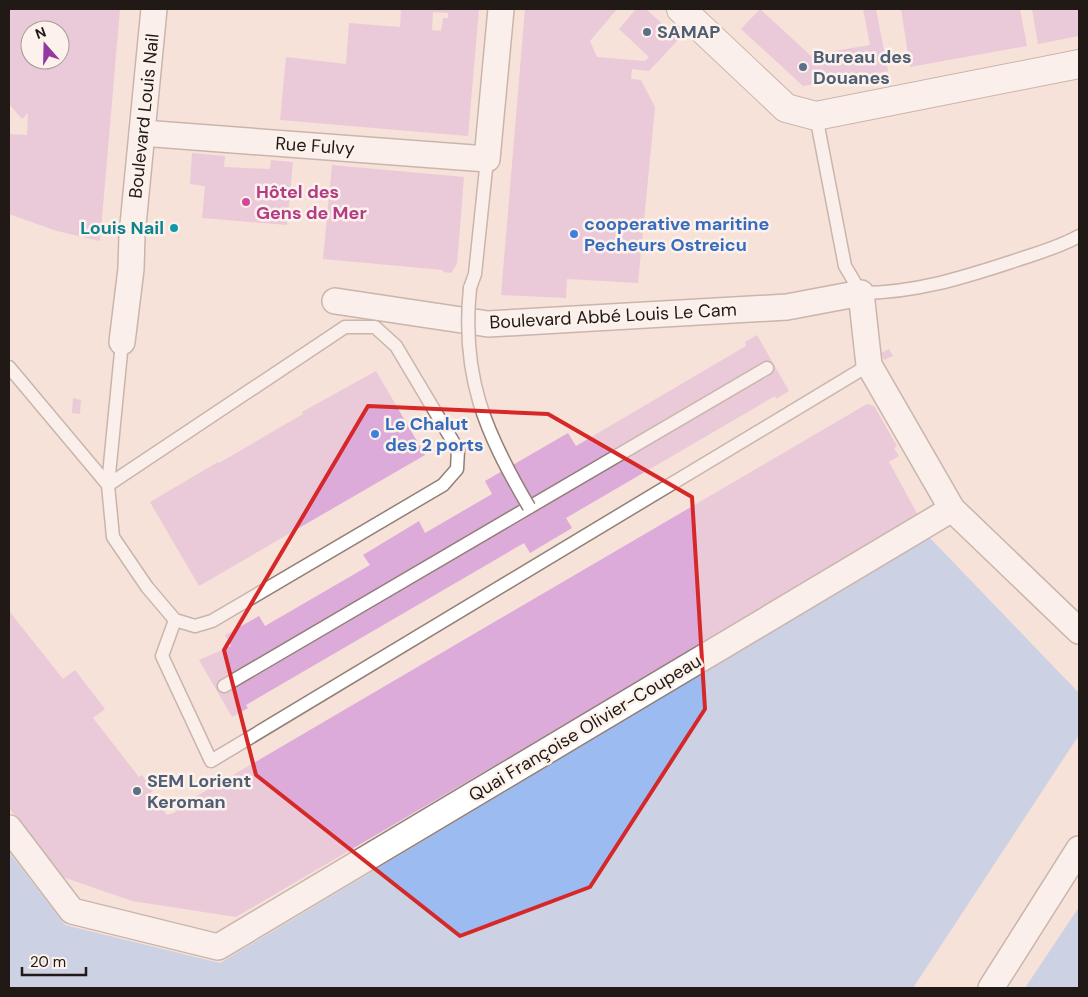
<svg xmlns="http://www.w3.org/2000/svg" width="1088" height="997" viewBox="0 0 1088 997" font-family="'DM Sans',sans-serif">
<rect width="100%" height="100%" fill="#f6e2d8"/>
<g fill="#9cbcf1">
<polygon points="929,537 1079,693 1079,735 913,988 9,988 9,852 65,925 220,963"/>
<polygon points="1079,907 1079,988 1025,988"/>
</g>
<g fill="#dcabda" fill-rule="evenodd">
<path d="M 9,9 L 120,9 L 100,241 L 57,231 L 9,214 L 9,134 L 27,135 L 28,113 L 22,119 L 9,104 ZM 30,30 L 60,30 L 60,60 L 30,60 Z"/>
<path d="M 401,9 L 479,9 L 468,136 L 280,120 L 286,57 L 346,64 L 349,23 L 400,27 ZM 433,12 L 448,13 L 448,18 L 443,18 L 441,31 L 432,30 Z"/>
<polygon points="525,9 617,9 590,41 597,57 645,61 649,57 619,29 636,9 646,9 679,39 649,71 632,69 631,79 641,80 655,107 638,283 567,279 566,298 501,295"/>
<polygon points="760,9 810,55 870,45 863,9 876,9 888,71 803,86 741,29"/>
<polygon points="901,9 1020,9 1027,46 910,67"/>
<polygon points="1032,9 1079,9 1079,36 1038,44"/>
<polygon points="192,153 225,156 224,167 270,169 271,160 293,162 287,225 202,218 205,186 190,184"/>
<polygon points="332,165 464,177 457,264 451,273 443,272 443,270 323,259"/>
<polygon points="757,335 789,391 776,399 775,396 566,518 572,528 530,553 524,543 246,705 248,708 232,717 199,660 231,646 225,635 259,616 265,626 370,565 363,555 419,521 425,533 492,494 485,481 568,433 576,446 746,346 745,342"/>
<polygon points="889,349 893,356 884,360 881,353"/>
<polygon points="376,371 425,455 199,586 150,502 218,462 219,463 303,414 302,412"/>
<polygon points="73,398 81,400 80,414 72,413"/>
<polygon points="867,404 874,406 897,446 894,448 899,456 889,462 919,517 236,917 132,901 60,876 9,808 9,611 63,679 75,670 105,709 93,718 139,777 142,775 153,791 151,792 153,796 167,815 174,813 197,796"/>
</g>
<g fill="none" stroke-linecap="round" stroke-linejoin="round">
<g stroke="#927f76" stroke-width="15">
<g id="service">
<path d="M 816,116 L 845,266 L 861,293 C 914,293 962,278 1011,262 C 1034,254 1058,248 1079,236"/>
<polyline points="470,288 475,274 487,159"/>
<polyline points="9,367 108,485"/>
<polyline points="108,485 345,327 375,327 396,346 458,450 457,469 443,485 212,621 195,626 175,620 147,587 113,537 108,485 122,342"/>
<polyline points="175,620 162,656 211,761 869,365"/>
<polyline points="224,686 767,368"/>
</g>
</g>
<g stroke="#927f76" stroke-width="28">
<g id="minor">
<polyline points="142,133 487,159 501,9"/>
<polyline points="335,301 488,324 787,307 861,293 869,365 952,509 1079,631"/>
<polyline points="122,342 131,269 132,235 154,9"/>
<polyline points="9,828 72,911 218,947 952,509"/>
<polyline points="991,988 1079,849"/>
</g>
</g>
<g stroke="#927f76" stroke-width="30">
<polyline id="tertiary" points="681,9 786,108 816,116 1079,64"/>
</g>
<use href="#service" stroke="#fff" stroke-width="12"/>
<use href="#minor" stroke="#fff" stroke-width="25"/>
<use href="#tertiary" stroke="#fff" stroke-width="28"/>
<g stroke="#927f76" stroke-width="15" stroke-linecap="butt">
<path id="service-bridge" d="M 470,288 C 461,377 485,432 529,507"/>
</g>
<use href="#service-bridge" stroke="#fff" stroke-width="12"/>
</g>
<path d="M0 0H1088V997H0ZM 368,406 L 548,414 L 692,497 L 705,709 L 590,887 L 460,936 L 256,775 L 224,650 Z" fill="#f6e2d8" fill-opacity=".55" fill-rule="evenodd"/>
<path fill="none" stroke="#d62828" stroke-width="4" stroke-linejoin="round" d="M 368,406 L 548,414 L 692,497 L 705,709 L 590,887 L 460,936 L 256,775 L 224,650 Z"/>
<g fill="#5c6f8a" stroke="#fdf1eb" stroke-width="2">
<circle cx="647" cy="32" r="5"/>
<circle cx="803" cy="67" r="5"/>
<circle cx="137" cy="791" r="5"/>
</g>
<circle fill="#d1479c" stroke="#fdf1eb" stroke-width="2" cx="246" cy="202" r="5"/>
<circle fill="#0f9aa8" stroke="#fdf1eb" stroke-width="2" cx="174" cy="228" r="5"/>
<g fill="#3f7fe0" stroke="#fdf1eb" stroke-width="2">
<circle cx="574" cy="234" r="5"/>
<circle cx="375" cy="434" r="5"/>
</g>
<g text-anchor="middle" dominant-baseline="central" stroke-width="5" stroke-linejoin="round" paint-order="stroke">
<g font-size="18" font-weight="bold" fill="#4e5e75" stroke="#fdf1eb" text-anchor="start">
<text x="657" y="32">SAMAP</text>
<text x="813" y="57">Bureau des<tspan x="813" dy="21">Douanes</tspan></text>
<text x="147" y="781">SEM Lorient<tspan x="147" dy="21">Keroman</tspan></text>
</g>
<g font-size="18" fill="#201915" stroke="#fdf1eb">
<text transform="translate(144 116) rotate(-84)">Boulevard Louis Nail</text>
<text transform="translate(315 146) rotate(4)">Rue Fulvy</text>
<text transform="translate(613 316) rotate(-3)">Boulevard Abbé Louis Le Cam</text>
<text transform="translate(585 728) rotate(-31)">Quai Françoise Olivier-Coupeau</text>
</g>
<g font-size="18" font-weight="bold" fill="#b23c85" stroke="#fdf1eb" text-anchor="start">
<text x="256" y="192">Hôtel des<tspan x="256" dy="21">Gens de Mer</tspan></text>
</g>
<g font-size="18" font-weight="bold" fill="#366cbe" stroke="#fdf1eb" text-anchor="start">
<text x="584" y="224">cooperative maritine<tspan x="584" dy="21">Pecheurs Ostreicu</tspan></text>
<text x="385" y="424">Le Chalut<tspan x="385" dy="21">des 2 ports</tspan></text>
</g>
<g font-size="18" font-weight="bold" fill="#0d838f" stroke="#fdf1eb" text-anchor="end">
<text x="164" y="228">Louis Nail</text>
</g>
</g>
<rect width="1088" height="997" fill="none" stroke="#201915" stroke-width="20"/>
<g transform="translate(45 45) rotate(340)"><circle r="24" fill="#fdf1eb" stroke="#a59b95"/>
<path d="M0-4L9 19L0 12L-9 19Z" fill="#9438a2"/>
<text y="-8" font-size="14" font-weight="bold" text-anchor="middle" fill="#201915">N</text>
</g>
<path d="M22 967v8h64v-8" fill="none" stroke="#201915" stroke-width="2.5"/>
<text x="30" y="967" font-size="15" fill="#201915" stroke="#fdf1eb" stroke-width="4" paint-order="stroke">20 m</text>
</svg>
